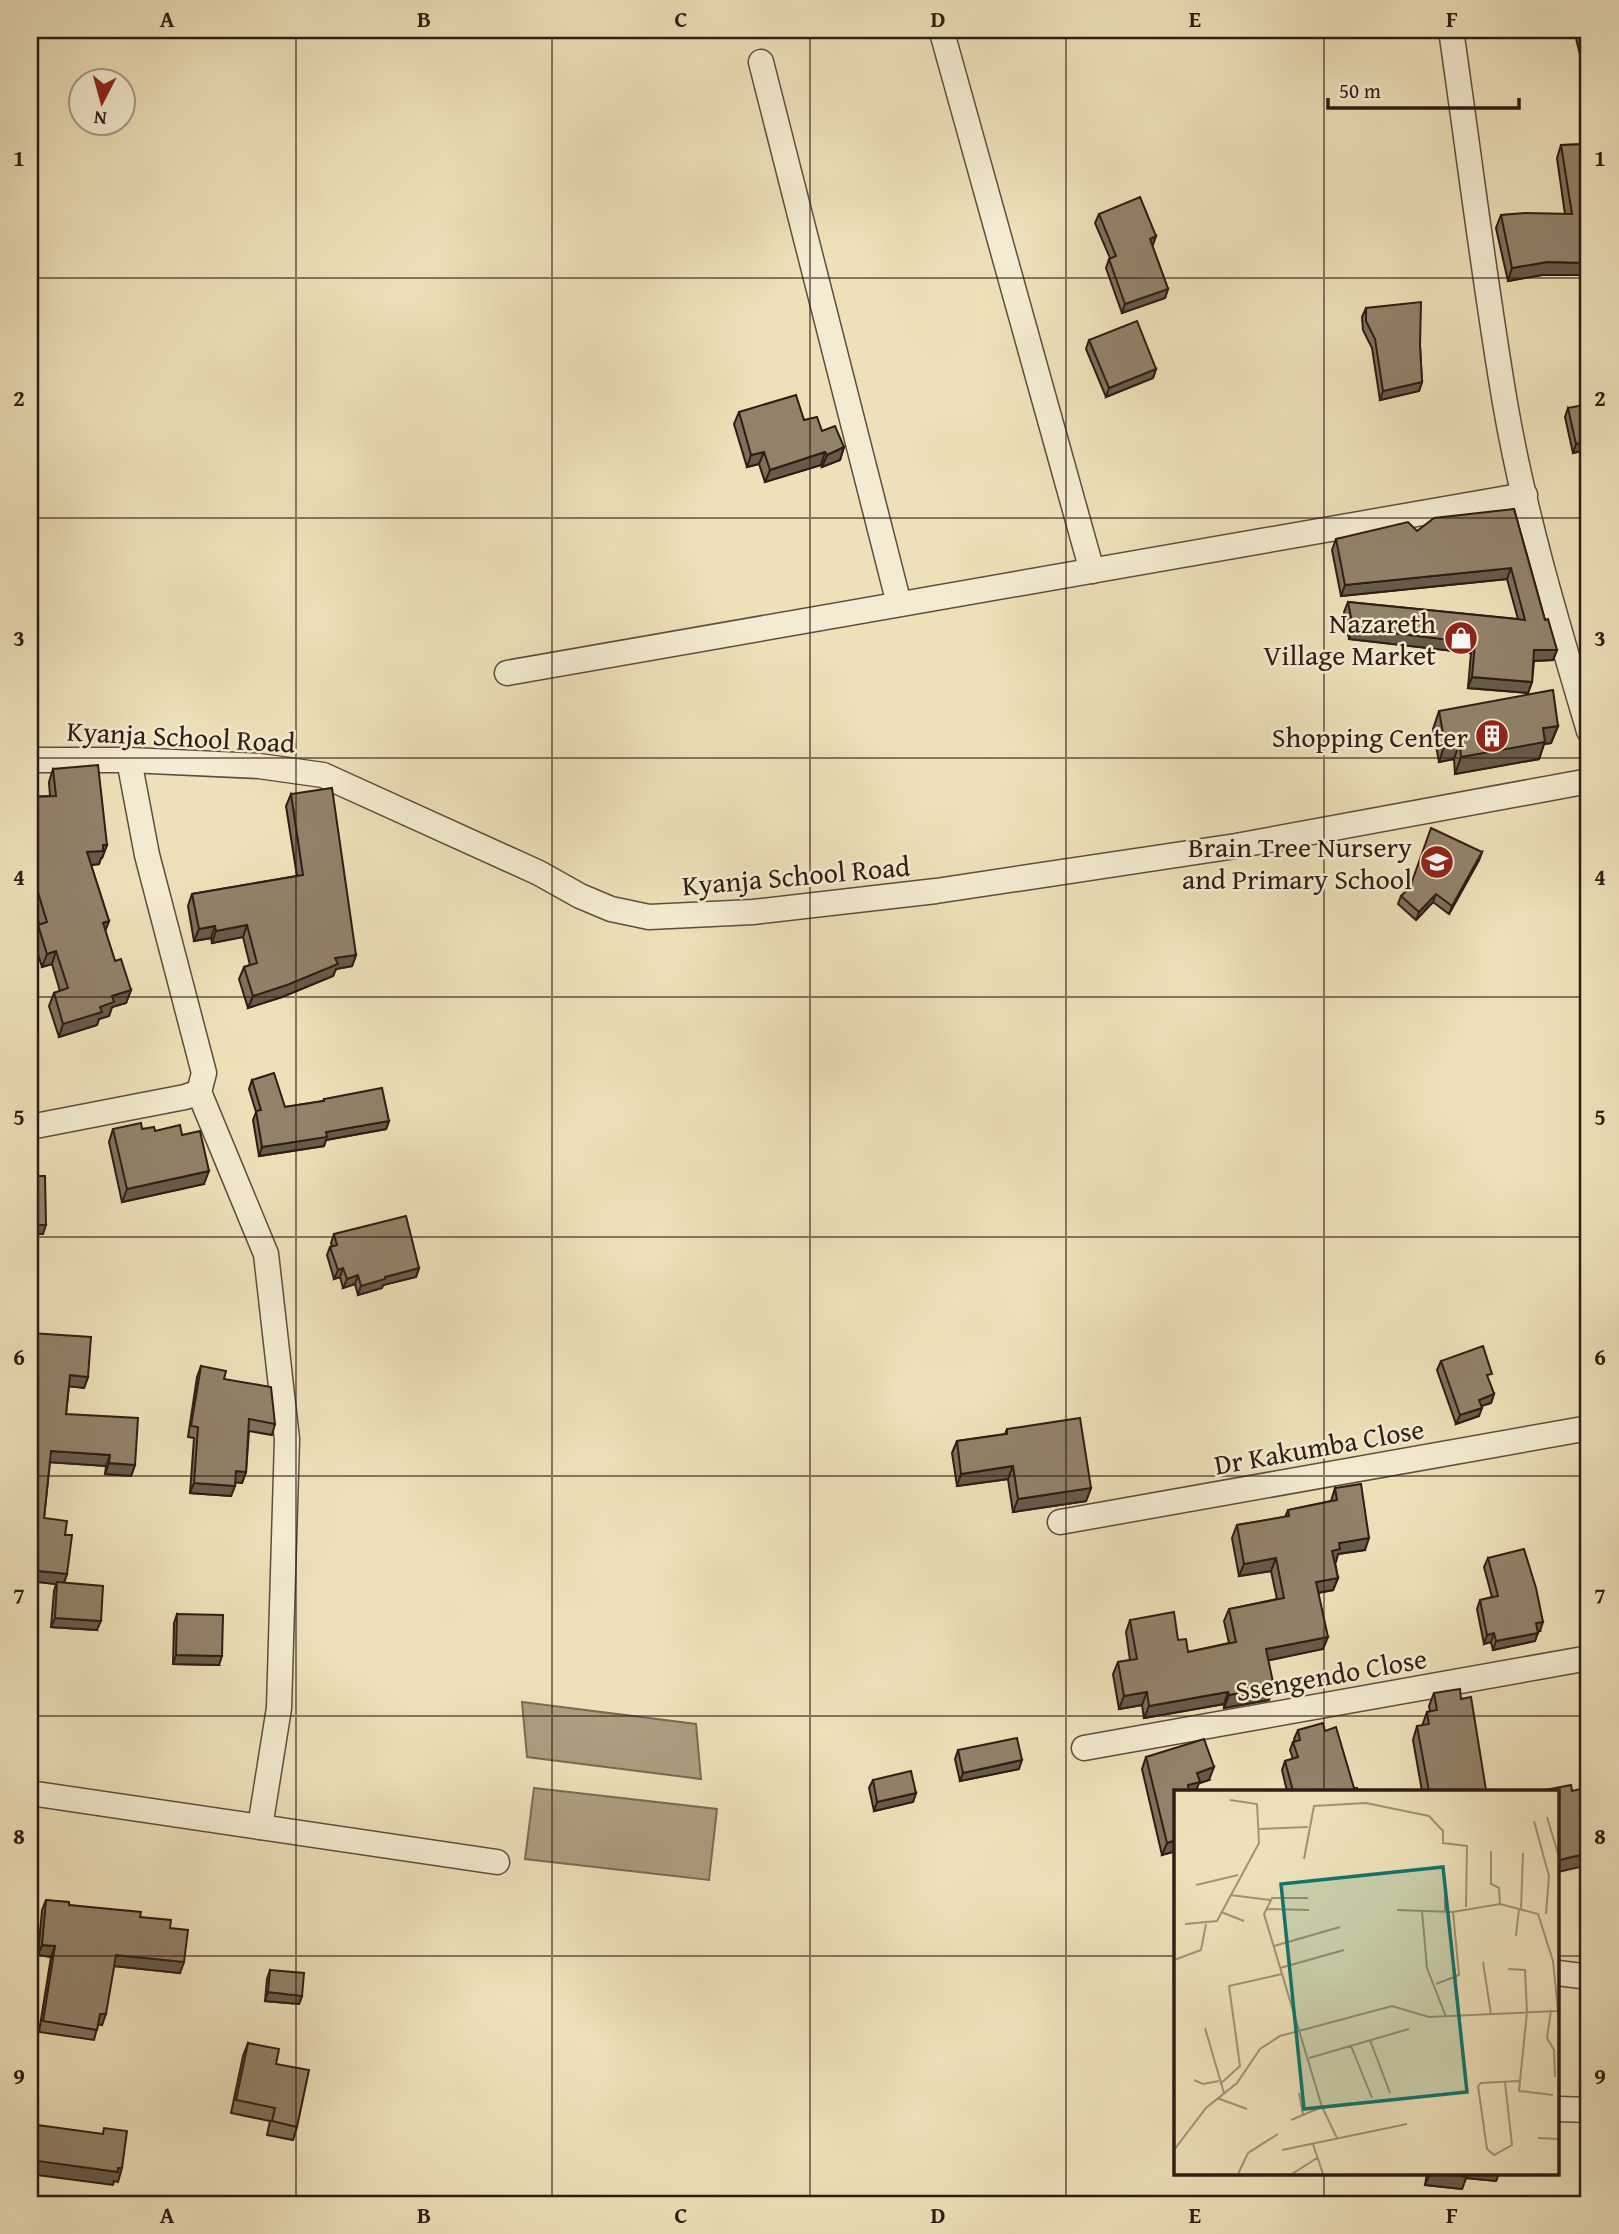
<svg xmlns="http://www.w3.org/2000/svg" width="1619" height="2234" viewBox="0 0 1619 2234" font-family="'Gentium Book Plus',serif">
<rect width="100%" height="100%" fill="#eee1b9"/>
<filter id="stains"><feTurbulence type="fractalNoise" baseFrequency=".00286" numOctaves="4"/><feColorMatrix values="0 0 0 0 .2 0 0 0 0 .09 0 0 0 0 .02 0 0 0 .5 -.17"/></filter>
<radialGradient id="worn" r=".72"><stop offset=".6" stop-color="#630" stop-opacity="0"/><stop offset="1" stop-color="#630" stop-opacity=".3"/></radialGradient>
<g fill="#ad9e81" stroke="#7b6a55" stroke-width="2">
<polygon points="522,1702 696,1724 701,1779 527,1757"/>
<polygon points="534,1788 717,1809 709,1880 525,1859"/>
</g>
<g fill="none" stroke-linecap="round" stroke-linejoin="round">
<g stroke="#5f4d3d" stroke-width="27">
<g id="minor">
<path d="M 1451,30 C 1469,154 1484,279 1505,403 C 1524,514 1557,623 1589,731"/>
<polyline points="943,36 1092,571"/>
<polyline points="761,62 899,604"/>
<polyline points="507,673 1525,495"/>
<polyline points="30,760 129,760 259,766 323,775 539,873 580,896 611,909 649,917 753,912 936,891 1236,846 1589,781"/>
<polyline points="129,760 147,855 204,1073 199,1092 266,1254 287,1439 279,1708 260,1827"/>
<polyline points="30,1127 185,1097 199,1092"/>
<polyline points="1060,1522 1589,1428"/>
<polyline points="1084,1748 1589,1658"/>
<polyline points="30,1793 497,1862"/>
<polyline points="1558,1973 1589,1977"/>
<polyline points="1558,2109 1589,2110"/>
</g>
</g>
<use href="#minor" stroke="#f4ecd2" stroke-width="24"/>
</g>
<g fill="#7e705b" stroke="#2f1c14" stroke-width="2">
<polygon points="1574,30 1589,30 1589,98 1585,88 1587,84"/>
<polygon points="1589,98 1589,121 1586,108"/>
<polygon points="1589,144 1589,275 1542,275 1508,281 1496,228 1501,215 1565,214 1557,158 1561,145"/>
<polygon points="1099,214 1156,236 1152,245 1168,289 1165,298 1122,313 1106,268 1109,259 1110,258 1095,223"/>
<polygon points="1366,308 1420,345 1422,382 1419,391 1380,400 1372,348 1363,330 1362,317"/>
<polygon points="1089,340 1156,369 1153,378 1106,397 1086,349"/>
<polygon points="1568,408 1589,449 1573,453 1565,417"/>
<polygon points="739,412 804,420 844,447 840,460 822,467 821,465 765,482 759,464 747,467 734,424"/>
<polygon points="1514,509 1545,620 1557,650 1553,660 1534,661 1532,682 1528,693 1468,688 1471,653 1349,639 1344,612 1348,602 1518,619 1507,579 1341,596 1332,550 1336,539 1417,531"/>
<polygon points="1439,711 1558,726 1551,743 1544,744 1539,759 1455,774 1454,759 1439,762 1433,729"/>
<polygon points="53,769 107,845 102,858 101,858 99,864 91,865 109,921 105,931 115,961 131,990 126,1003 112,1007 109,1016 99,1019 97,1025 59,1037 49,1006 54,993 60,991 52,964 42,967 33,938 39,924 30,895 30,797 50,796 49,782"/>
<polygon points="291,794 356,955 352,966 336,969 333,976 282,997 248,1008 239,979 244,967 250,965 243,937 212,943 211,938 194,941 188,906 192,894 297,876 286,806"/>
<polygon points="1482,852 1479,860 1449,914 1433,902 1416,920 1398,904 1401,896"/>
<polygon points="252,1080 285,1107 323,1101 324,1099 389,1121 386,1129 326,1140 324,1146 259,1156 253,1120 256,1112 249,1089"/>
<polygon points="113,1129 142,1129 182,1135 204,1184 122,1202 109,1142"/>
<polygon points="334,1234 419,1268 416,1277 383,1285 382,1288 358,1295 355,1284 343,1288 340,1277 334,1279 327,1255 330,1247 332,1246 331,1243"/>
<polygon points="30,1333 88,1377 84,1388 69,1386 66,1414 135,1465 131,1476 105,1474 106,1466 50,1462 44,1518 65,1535 67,1574 64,1583 97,1630 51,1627 54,1591 56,1584 30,1581"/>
<polygon points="1441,1361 1489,1381 1494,1394 1491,1403 1481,1406 1479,1416 1456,1424 1437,1370"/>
<polygon points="201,1366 224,1379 275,1424 272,1435 249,1431 246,1472 242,1483 236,1482 231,1496 190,1493 194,1438 188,1437 197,1377"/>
<polygon points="1007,1429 1091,1488 1086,1501 1013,1512 1008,1479 957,1486 952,1453 957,1441 1005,1434"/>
<polygon points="1335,1488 1365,1550 1338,1554 1335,1562 1338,1578 1333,1590 1318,1593 1323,1649 1268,1660 1269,1700 1224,1708 1224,1704 1144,1718 1142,1705 1119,1709 1113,1674 1118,1662 1130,1660 1126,1632 1130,1620 1178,1640 1188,1652 1229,1643 1224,1621 1229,1609 1277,1599 1271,1571 1239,1576 1232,1538 1237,1525 1285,1517 1288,1510 1331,1501"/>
<polygon points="1488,1558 1540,1631 1538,1631 1535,1641 1493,1650 1491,1642 1484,1644 1477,1609 1480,1600 1492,1597 1484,1567"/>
<polygon points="1589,1591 1589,1623 1584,1601 1587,1592"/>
<polygon points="177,1614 219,1665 173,1664 174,1623"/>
<polygon points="1434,1693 1461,1699 1486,1791 1422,1791 1413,1740 1417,1726 1422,1726 1427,1712 1430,1711 1429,1706"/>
<polygon points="1298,1730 1325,1731 1354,1788 1358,1791 1287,1791 1282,1770 1285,1761 1293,1759 1290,1750 1293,1742 1295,1741 1294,1739"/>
<polygon points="958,1750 1019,1769 960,1781 955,1759"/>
<polygon points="1146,1757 1209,1780 1176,1791 1176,1851 1162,1855 1142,1769"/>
<polygon points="873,1780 916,1793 913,1802 874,1811 869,1788"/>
<polygon points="46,1900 69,1905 140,1917 170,1928 180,1973 114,1966 102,2025 98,2024 94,2040 39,2032 51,1957 38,1955 42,1910"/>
<polygon points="270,1970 302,1996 299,2004 265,2001 267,1979"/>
<polygon points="248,2043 297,2127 293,2140 267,2135 270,2121 231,2113 243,2056"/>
<polygon points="1427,2173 1499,2173 1496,2181 1466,2178 1462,2189 1425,2185"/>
</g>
<g fill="#665b4a" stroke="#2f1c14" stroke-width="2">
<polygon points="1156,236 1153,245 1146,248 1150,239"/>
<polygon points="1547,262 1589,263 1589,275 1542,275 1508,281 1512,268"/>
<polygon points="1168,289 1165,298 1122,313 1125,304"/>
<polygon points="1156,369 1153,378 1106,397 1109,388"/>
<polygon points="1422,382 1419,391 1380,400 1383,391"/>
<polygon points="1589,441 1589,449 1573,453 1576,444"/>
<polygon points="844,447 840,460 822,467 827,455"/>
<polygon points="764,452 759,464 747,467 751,455"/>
<polygon points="825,452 821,465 765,482 770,470"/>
<polygon points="1511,568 1507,579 1341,596 1345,585"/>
<polygon points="1353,628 1475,643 1471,653 1349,639"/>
<polygon points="1534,650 1557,650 1553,660 1531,661"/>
<polygon points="1472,677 1532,682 1528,693 1468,688"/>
<polygon points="1558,726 1551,743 1544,744 1539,759 1455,774 1461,757 1543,728"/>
<polygon points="1460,742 1454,759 1439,762 1445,744"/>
<polygon points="103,845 107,845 102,858 101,858 99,864 83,866 87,852"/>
<polygon points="1482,852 1479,860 1449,914 1452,906"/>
<polygon points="1436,894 1433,902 1416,920 1419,912"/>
<polygon points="109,921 104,934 103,923"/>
<polygon points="247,925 243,937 212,943 216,931"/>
<polygon points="215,926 211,938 194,941 199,929"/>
<polygon points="56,951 52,964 42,967 47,954"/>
<polygon points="356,955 352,966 336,969 333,976 282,997 248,1008 253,996 335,958"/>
<polygon points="131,990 126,1003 112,1007 109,1016 99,1019 97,1025 59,1037 63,1024 100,1007 112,996"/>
<polygon points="389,1121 386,1129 326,1140 324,1146 259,1156 262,1147 326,1132"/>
<polygon points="209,1171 204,1184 122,1202 127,1189"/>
<polygon points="30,1225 46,1225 43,1234 30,1234"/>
<polygon points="343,1268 340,1277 334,1279 338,1270"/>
<polygon points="419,1268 416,1277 383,1285 382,1288 358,1295 361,1286 385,1277"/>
<polygon points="358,1275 355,1284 343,1288 347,1279"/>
<polygon points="70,1375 88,1377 84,1388 66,1386"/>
<polygon points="1494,1394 1491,1403 1475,1408 1479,1400"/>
<polygon points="1482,1408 1479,1416 1456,1424 1460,1415"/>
<polygon points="51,1451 110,1455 106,1466 47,1462"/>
<polygon points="109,1463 135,1465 131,1476 105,1474"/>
<polygon points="1013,1466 1008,1479 957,1486 961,1474"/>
<polygon points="236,1471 246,1472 242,1483 232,1482"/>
<polygon points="194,1483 235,1486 231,1496 190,1493"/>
<polygon points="1091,1488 1086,1501 1013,1512 1018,1499"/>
<polygon points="1369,1538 1365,1550 1338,1554 1336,1562 1328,1564 1332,1551 1339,1543"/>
<polygon points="1276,1558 1271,1571 1239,1576 1244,1564"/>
<polygon points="30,1570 67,1574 63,1585 30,1581"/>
<polygon points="1338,1578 1333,1590 1311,1594 1316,1582"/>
<polygon points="55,1618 101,1621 97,1630 51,1627"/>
<polygon points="1543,1622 1540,1631 1533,1632 1536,1623"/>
<polygon points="1494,1633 1491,1642 1484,1644 1487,1635"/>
<polygon points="1538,1633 1535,1641 1493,1650 1496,1641"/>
<polygon points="1328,1637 1323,1649 1261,1662 1266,1649"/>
<polygon points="176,1655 222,1656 219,1665 173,1664"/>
<polygon points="1274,1687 1269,1700 1224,1708 1229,1695"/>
<polygon points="1147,1692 1142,1705 1119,1709 1124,1696"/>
<polygon points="1228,1692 1224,1704 1144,1718 1149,1706"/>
<polygon points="1022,1760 1019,1769 960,1781 963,1773"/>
<polygon points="1214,1767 1209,1780 1199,1783 1196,1791 1186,1791 1188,1785 1197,1773"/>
<polygon points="916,1793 913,1802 874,1811 877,1802"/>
<polygon points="1176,1840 1176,1851 1162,1855 1167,1843"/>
<polygon points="1589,1853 1589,1865 1558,1872 1559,1860"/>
<polygon points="42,1945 55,1946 51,1957 38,1955"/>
<polygon points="116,1955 184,1962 180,1973 112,1966"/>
<polygon points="268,1992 302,1996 299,2004 265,2001"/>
<polygon points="100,2014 106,2014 102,2025 97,2024"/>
<polygon points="30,2160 122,2168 118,2182 114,2181 113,2185 30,2174"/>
<polygon points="1430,2173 1499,2173 1496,2181 1466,2178 1462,2189 1425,2185"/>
</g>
<g fill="#92826a" stroke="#2f1c14" stroke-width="2">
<polygon points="1582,30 1589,30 1589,62"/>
<polygon points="1589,144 1589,263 1547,262 1512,268 1501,215 1525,213 1572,214 1561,145"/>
<polygon points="1140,197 1156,236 1150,239 1168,289 1125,304 1109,259 1116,256 1099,214"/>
<polygon points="1421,302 1420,345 1422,382 1383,391 1375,339 1366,321 1366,308"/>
<polygon points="1137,321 1156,369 1109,388 1089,340"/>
<polygon points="796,395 804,420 817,417 822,431 835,426 844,447 827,455 825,452 770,470 764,452 751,455 739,412"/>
<polygon points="1589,404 1589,441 1576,444 1568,408"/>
<polygon points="1514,509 1545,620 1548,619 1557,650 1534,650 1532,682 1472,677 1475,643 1353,628 1348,602 1525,620 1511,568 1345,585 1336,539 1408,522 1417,531 1434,518"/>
<polygon points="1553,690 1558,726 1543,728 1545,742 1461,757 1460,742 1445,744 1439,711"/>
<polygon points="98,765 107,845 103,845 103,851 87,852 109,921 103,923 115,961 121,959 131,990 112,996 114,1002 100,1007 102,1012 63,1024 54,993 68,988 56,951 47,954 38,925 47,922 30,866 30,797 56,796 53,769"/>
<polygon points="332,788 356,955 335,958 338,964 287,985 253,996 244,967 257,963 247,925 216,931 215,926 199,929 192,894 303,875 291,794"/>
<polygon points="1431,828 1482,852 1452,906 1436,894 1419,912 1401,896 1410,887"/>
<polygon points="274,1073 285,1107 324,1101 324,1099 382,1088 389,1121 326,1132 327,1137 262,1147 256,1111 261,1110 252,1080"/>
<polygon points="141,1123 142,1129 154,1127 155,1131 180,1125 182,1135 200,1131 209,1171 127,1189 113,1129"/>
<polygon points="30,1176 45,1176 46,1225 30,1225"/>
<polygon points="406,1216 419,1268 385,1277 385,1279 361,1286 358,1275 347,1279 343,1268 338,1270 330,1247 337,1245 334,1234"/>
<polygon points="30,1333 91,1337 88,1377 70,1375 66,1414 138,1418 135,1465 109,1463 110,1455 51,1451 44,1518 67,1521 65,1535 72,1535 67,1574 30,1570"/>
<polygon points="1483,1346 1492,1374 1487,1375 1494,1394 1479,1400 1482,1408 1460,1415 1441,1361"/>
<polygon points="201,1366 226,1371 224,1379 271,1387 275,1424 249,1419 246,1472 236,1471 235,1486 194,1483 198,1427 191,1426"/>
<polygon points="1080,1418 1091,1488 1018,1499 1013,1466 961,1474 957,1441 1007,1434 1007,1429"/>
<polygon points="1361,1484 1369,1538 1339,1543 1340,1549 1332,1551 1338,1578 1316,1582 1328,1637 1266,1649 1274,1687 1229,1695 1228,1692 1149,1706 1147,1692 1124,1696 1118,1662 1137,1659 1130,1620 1174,1612 1178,1640 1186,1639 1188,1652 1236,1642 1229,1609 1284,1598 1276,1558 1244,1564 1237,1525 1289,1516 1288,1510 1337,1500 1335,1488"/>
<polygon points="1524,1549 1536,1588 1543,1622 1536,1623 1538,1633 1496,1641 1494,1633 1487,1635 1480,1600 1498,1596 1488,1558"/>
<polygon points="57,1582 103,1586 101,1621 55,1618"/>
<polygon points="177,1614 223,1615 222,1656 176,1655"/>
<polygon points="1460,1689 1461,1699 1471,1697 1486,1790 1429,1791 1417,1726 1429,1724 1427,1712 1437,1710 1434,1693"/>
<polygon points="1323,1723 1325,1731 1336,1727 1354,1788 1357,1788 1358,1791 1293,1791 1285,1761 1298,1757 1293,1742 1300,1740 1298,1730"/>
<polygon points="1017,1738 1022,1760 963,1773 958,1750"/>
<polygon points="1204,1739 1214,1767 1197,1773 1200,1782 1188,1785 1189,1791 1176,1791 1176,1840 1167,1843 1146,1757"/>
<polygon points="911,1771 916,1793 877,1802 873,1780"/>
<polygon points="1571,1785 1572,1791 1589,1787 1589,1853 1559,1860 1558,1791 1540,1791"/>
<polygon points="46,1900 69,1902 69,1905 141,1912 140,1917 171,1920 170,1928 188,1930 184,1962 116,1955 106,2014 100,2014 97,2030 43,2021 55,1946 42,1945"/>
<polygon points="270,1970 304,1973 302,1996 268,1992"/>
<polygon points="248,2043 279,2049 276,2064 309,2070 297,2127 272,2121 275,2108 236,2100"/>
<polygon points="30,2124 103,2134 104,2128 127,2131 122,2168 118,2168 118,2172 30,2160"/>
<polygon points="1434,2173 1467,2173 1467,2177"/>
</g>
<path fill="none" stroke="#2f1c14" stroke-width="2" stroke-opacity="0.55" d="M 296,30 L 296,2204M 552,30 L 552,2204M 810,30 L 810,2204M 1066,30 L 1066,2204M 1324,30 L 1324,1791M 30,278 L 1589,278M 30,518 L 1589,518M 30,758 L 1589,758M 30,997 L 1589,997M 30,1237 L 1589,1237M 30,1476 L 1589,1476M 30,1716 L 1589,1716M 30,1956 L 1176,1956M 1558,1956 L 1589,1956M 1324,2173 L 1324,2204"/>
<defs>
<g id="shop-disc" transform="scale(1.75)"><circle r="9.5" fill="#8f2418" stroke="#f4ecd2"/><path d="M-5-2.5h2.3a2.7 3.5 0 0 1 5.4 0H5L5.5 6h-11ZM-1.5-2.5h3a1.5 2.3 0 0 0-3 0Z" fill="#fff"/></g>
<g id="building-disc" transform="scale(1.75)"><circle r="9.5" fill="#8f2418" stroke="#f4ecd2"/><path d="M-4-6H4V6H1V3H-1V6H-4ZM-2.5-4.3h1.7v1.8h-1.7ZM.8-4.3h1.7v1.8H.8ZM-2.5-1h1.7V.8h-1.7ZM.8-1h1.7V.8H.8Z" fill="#fff"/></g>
<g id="school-disc" transform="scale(1.75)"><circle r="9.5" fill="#8f2418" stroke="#f4ecd2"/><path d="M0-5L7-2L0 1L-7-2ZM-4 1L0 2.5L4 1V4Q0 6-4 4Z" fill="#fff"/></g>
</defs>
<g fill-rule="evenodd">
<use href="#shop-disc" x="1461" y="638"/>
<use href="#building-disc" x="1492" y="736"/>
<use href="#school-disc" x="1437" y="862"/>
</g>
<g text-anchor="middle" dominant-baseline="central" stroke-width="5" stroke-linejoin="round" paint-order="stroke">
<g font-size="28" fill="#2f1c14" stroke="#f4ecd2" text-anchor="end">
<text x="1436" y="622">Nazareth<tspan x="1436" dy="32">Village Market</tspan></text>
<text x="1468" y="736">Shopping Center</text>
<text x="1412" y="846">Brain Tree Nursery<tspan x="1412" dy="32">and Primary School</tspan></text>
</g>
<g font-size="28" fill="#2f1c14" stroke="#f4ecd2">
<text transform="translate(181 736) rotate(3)">Kyanja School Road</text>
<text transform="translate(796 875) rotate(-5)">Kyanja School Road</text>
<text transform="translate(1319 1446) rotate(-10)">Dr Kakumba Close</text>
<text transform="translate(1331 1674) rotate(-10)">Ssengendo Close</text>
</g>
</g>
<g transform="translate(1174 1790)">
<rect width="385" height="385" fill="#eee1b9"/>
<path fill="none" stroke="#a29277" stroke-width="2" d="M 373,27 L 385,67M 360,31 L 375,86 L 372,124M 85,39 L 134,37M 317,61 L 317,94 L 325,98 L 326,114M 130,69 L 140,16 L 192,13 L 255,26 L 269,41 L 269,53 L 293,56 L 292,117M 271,89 L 271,122M 22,95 L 64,85M 56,105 L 96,110M 134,108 L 98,108 L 90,124 L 148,317 L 163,348M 92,119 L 135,120M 347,119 L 349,63M 223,120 L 279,122 L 326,114 L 364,124 L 379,171 L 384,221M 248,121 L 253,178 L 272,227M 47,122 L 70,131M 11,134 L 43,131 L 85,53 L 83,14 L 56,10M 342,146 L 345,118M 100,156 L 166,137M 0,170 L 27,160 L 32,134M 309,172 L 317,224M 106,178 L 170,160M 334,179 L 351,180 L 353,222 L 345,301 L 379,305M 262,194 L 285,185 L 279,122M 377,220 L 373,248 L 380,260 L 381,287M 31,238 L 50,303M 196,250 L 216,303M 177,256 L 198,308M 135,268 L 235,239M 20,290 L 29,294 L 45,291M 331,292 L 338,355 L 320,365 L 313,359 L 304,296 L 307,293 L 345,291M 46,294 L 66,276 L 55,196 L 108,184M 125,303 L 129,325M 43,308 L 73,319M 117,330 L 148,317M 364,348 L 385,349M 139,354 L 149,384M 0,360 L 32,318 L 63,293 L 86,259 L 106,246 L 218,216 L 255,227 L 385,221M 108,360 L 233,334M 64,384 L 74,363 L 104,344M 118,384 L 143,368"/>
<path fill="#0f766e" fill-opacity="0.15" stroke="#0f766e" stroke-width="3.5" d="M 269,77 L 293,302 L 130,319 L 107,94 Z"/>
<rect width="385" height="385" fill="none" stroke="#2f1c14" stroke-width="3.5"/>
</g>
<rect width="1619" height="2234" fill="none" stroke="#eee1b9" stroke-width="77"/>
<g transform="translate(102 102) rotate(186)"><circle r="33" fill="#f4ecd2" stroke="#a59986" stroke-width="2"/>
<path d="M0-5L12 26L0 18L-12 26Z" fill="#8f2418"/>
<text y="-10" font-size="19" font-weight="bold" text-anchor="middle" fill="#2f1c14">N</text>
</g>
<path d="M1328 98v10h191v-10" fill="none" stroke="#2f1c14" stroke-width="3.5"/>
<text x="1339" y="98" font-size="21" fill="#2f1c14" stroke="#f4ecd2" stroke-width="5" paint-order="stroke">50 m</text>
<rect x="38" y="38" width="1542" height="2158" fill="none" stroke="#2f1c14" stroke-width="2.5"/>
<g font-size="23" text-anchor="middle" font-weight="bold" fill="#2f1c14">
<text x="167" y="27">A</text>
<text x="424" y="27">B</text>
<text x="681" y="27">C</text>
<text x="938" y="27">D</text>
<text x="1195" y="27">E</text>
<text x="1452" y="27">F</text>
<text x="19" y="166">1</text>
<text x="1600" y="166">1</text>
<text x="19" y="406">2</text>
<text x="1600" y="406">2</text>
<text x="19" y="646">3</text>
<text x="1600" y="646">3</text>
<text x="19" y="885">4</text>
<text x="1600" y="885">4</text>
<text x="19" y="1125">5</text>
<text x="1600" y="1125">5</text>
<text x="19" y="1365">6</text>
<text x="1600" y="1365">6</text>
<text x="19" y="1604">7</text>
<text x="1600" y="1604">7</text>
<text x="19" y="1844">8</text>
<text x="1600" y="1844">8</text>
<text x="19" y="2084">9</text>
<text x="1600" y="2084">9</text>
<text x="167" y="2223">A</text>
<text x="424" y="2223">B</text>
<text x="681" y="2223">C</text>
<text x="938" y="2223">D</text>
<text x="1195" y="2223">E</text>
<text x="1452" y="2223">F</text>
</g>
<rect width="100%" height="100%" filter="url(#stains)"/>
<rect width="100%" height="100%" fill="url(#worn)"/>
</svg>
